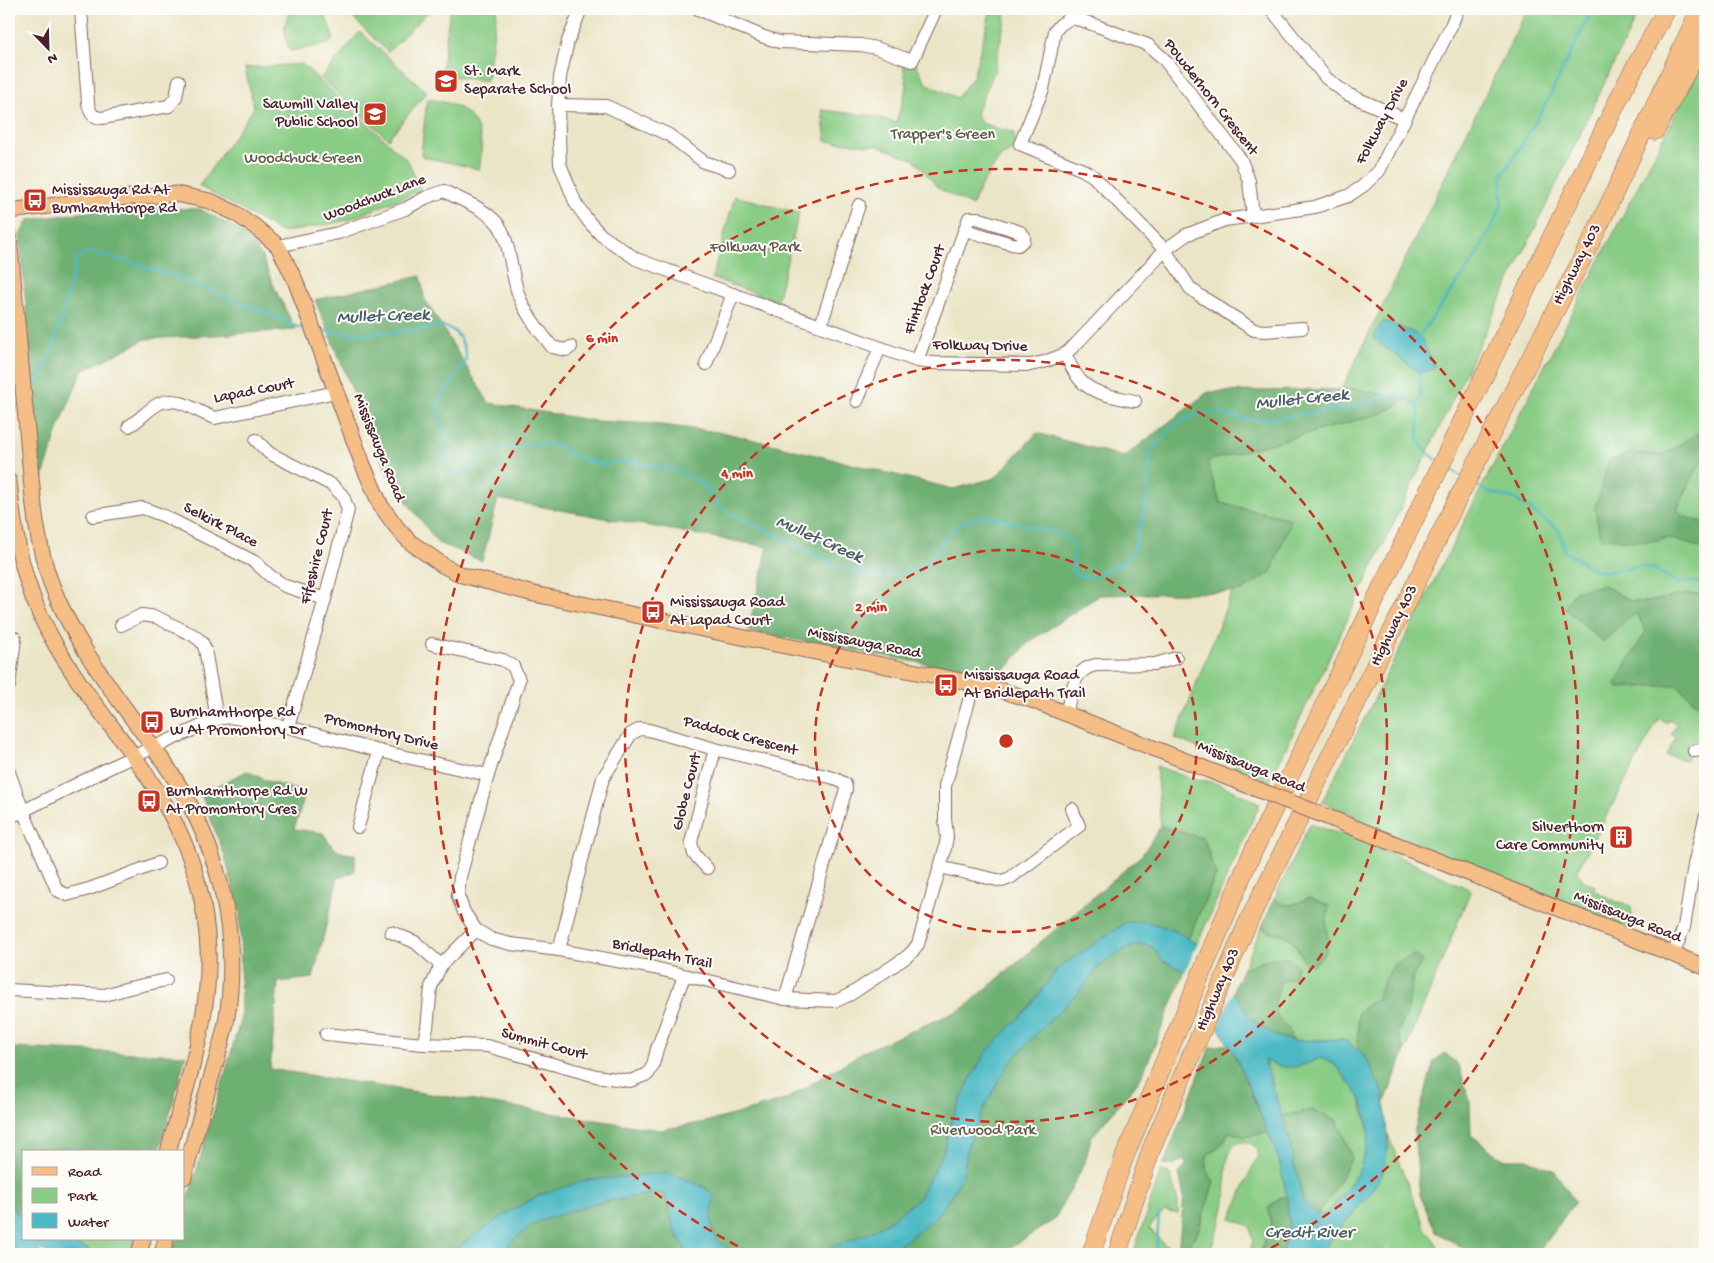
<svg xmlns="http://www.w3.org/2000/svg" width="1714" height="1263" viewBox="0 0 1714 1263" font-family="'Gochi Hand',sans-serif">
<rect width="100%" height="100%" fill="#fdfcf7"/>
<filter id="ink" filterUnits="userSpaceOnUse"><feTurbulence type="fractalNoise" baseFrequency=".02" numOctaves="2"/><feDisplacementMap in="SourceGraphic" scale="10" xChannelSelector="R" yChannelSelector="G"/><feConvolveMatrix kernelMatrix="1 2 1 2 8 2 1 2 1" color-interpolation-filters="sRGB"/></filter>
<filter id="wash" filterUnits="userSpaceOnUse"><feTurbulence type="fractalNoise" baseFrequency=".0096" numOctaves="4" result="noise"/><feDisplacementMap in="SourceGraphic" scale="20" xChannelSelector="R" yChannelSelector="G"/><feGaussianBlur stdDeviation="1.12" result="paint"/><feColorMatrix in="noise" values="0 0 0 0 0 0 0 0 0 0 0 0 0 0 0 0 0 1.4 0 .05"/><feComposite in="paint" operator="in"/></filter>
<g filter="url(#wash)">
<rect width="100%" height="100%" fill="#ebe5c7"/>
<g fill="#89cc85" stroke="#6a7658">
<path d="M 292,9 L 323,9 L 334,39 L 329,44 L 290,51 C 283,35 282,23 292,9 Z"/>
<polygon points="344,9 424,9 428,12 388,52"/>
<polygon points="450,9 497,9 487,81 441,75"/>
<polygon points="991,9 1007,9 994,72 976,113 981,123 1014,133 1014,149 1001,156 982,184 972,206 938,188 915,160 878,146 826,141 822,110 873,116 896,123 907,86 903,65 914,60 926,83 957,98 973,77"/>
<polygon points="1527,9 1640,9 1270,781 1236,770 1230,762 1175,738 1232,592 1243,590 1292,519 1220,503 1207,461 1383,413 1407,400 1356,389 1342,389"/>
<polygon points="360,32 427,92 388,139 321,78"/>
<polygon points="1705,59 1705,431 1702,430 1663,455 1630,453 1645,542 1669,538 1705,549 1705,594 1687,594 1647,602 1631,601 1603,585 1636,613 1646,631 1616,683 1677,685 1705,712 1705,722 1700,745 1690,751 1686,760 1666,755 1676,738 1671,734 1677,724 1669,719 1667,723 1659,718 1576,873 1583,878 1582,880 1595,886 1594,890 1616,902 1631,906 1633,927 1630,930 1366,826 1350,813 1322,802 1469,512 1678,109"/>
<polygon points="302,64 408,161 421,190 348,220 298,230 281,232 199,186 254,108 245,68"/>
<path d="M 427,99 C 470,103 488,127 479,169 L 423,157 L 421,154 Z"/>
<polygon points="735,196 799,213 777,301 712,278"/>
<polygon points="1705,456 1705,523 1683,516 1677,510 1696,470"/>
<path d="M 1156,766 L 1198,781 C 1212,777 1246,798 1260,803 L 1197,944 L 1188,939 L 1216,875 L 1204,839 L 1161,826 Z"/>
<path d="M 1310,824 L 1330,831 L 1363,840 L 1471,890 L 1403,1056 L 1404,1049 L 1397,1033 L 1407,1014 L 1413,976 L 1422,962 L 1385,979 L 1377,998 L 1358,1012 L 1358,1050 L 1343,1039 L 1294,1041 L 1290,1036 L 1289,1028 C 1269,1017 1275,999 1281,981 L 1294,977 L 1296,966 L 1271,958 L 1242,970 L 1262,927 C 1269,933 1276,932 1284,935 C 1294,939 1301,955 1306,964 L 1328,938 L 1326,924 L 1309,898 C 1295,904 1288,909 1274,899 Z"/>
<path d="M 1321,1058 L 1334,1064 L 1359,1095 L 1369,1131 L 1366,1149 L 1359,1171 L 1331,1210 L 1324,1215 L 1317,1214 L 1333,1192 L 1352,1157 L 1337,1120 L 1313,1110 L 1281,1116 L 1269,1070 L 1264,1059 C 1287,1071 1298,1067 1321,1058 Z"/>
<path d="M 1229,1132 L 1245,1137 L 1268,1132 L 1279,1160 L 1287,1196 L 1277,1200 L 1268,1208 L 1271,1224 L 1260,1254 L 1249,1254 L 1253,1241 L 1250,1226 L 1231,1219 L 1250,1172 L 1257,1158 L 1258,1150 C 1253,1145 1249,1141 1242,1142 C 1221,1145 1227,1186 1225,1201 C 1223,1217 1216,1234 1211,1249 L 1215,1251 L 1214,1254 L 1176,1254 L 1178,1251 L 1188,1248 L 1199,1229 L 1214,1181 L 1205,1170 L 1207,1155 L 1222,1145 Z"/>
<polygon points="1388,1135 1425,1228 1444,1254 1394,1254 1393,1250 1378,1249 1375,1254 1324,1254 1327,1244 1370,1193 1388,1150"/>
<polygon points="1161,1170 1170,1174 1178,1202 1178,1214 1164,1211 1149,1228 1165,1245 1170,1247 1168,1254 1133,1254"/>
<polygon points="63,1239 135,1239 130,1254 98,1254"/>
</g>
<g fill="#6eb072" stroke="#5c684e">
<polygon points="126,207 200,209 245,233 261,255 276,291 296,330 146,339 82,371 59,427 41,483 20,235 28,220"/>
<polygon points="421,276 424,298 489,403 595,421 653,424 726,433 953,489 995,478 1037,433 1124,457 1208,392 1356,389 1407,400 1383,413 1207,461 1220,503 1292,519 1271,572 1242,591 1232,592 1100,595 1029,642 999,677 748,631 768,547 498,499 482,561 438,543 389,478 315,300"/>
<polygon points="1702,430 1705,431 1705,456 1696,470 1677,509 1683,516 1705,523 1705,549 1669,538 1645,542 1600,538 1595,508 1609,461 1630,453 1663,455"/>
<polygon points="1603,585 1631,601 1647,602 1687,594 1705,594 1705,712 1677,685 1618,688 1616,683 1646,631 1636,613 1603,642 1564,608 1575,591"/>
<path d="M 247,771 L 267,781 L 306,793 L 294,829 L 323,833 C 332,847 337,854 355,854 L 355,871 L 338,878 L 313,978 L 278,982 L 270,1069 L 660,1130 L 715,1120 L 785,1100 L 863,1052 L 964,1008 L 1142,855 L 1161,826 L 1204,839 L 1216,875 L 1188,939 L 1175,931 L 1127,922 L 1058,968 L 1028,1009 L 986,1053 L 970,1080 L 952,1119 L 943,1153 L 933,1175 L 919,1198 L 892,1219 L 871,1232 L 829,1249 L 783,1254 L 747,1254 L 730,1250 L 716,1240 L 710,1219 L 708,1189 L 693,1182 L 666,1173 L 542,1194 L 511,1211 L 470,1238 L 450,1254 L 171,1254 L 176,1239 L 184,1239 L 184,1213 L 241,1018 L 240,911 L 224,854 L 201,794 Z"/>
<path d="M 1309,898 L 1329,906 L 1326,924 L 1328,938 L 1326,951 L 1314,965 L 1306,964 C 1301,955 1294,939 1284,935 C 1276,932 1269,933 1262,927 L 1274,899 C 1288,909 1295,904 1309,898 Z"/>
<path d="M 1140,944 L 1153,947 L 1162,960 L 1185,972 L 1141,1078 L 1091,1138 L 1085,1163 L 1054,1220 L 1005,1251 L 1005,1254 L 882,1254 C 915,1237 943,1215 960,1180 C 966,1168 964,1155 969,1143 C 979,1117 992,1089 1008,1065 C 1027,1038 1056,1016 1079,992 C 1086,984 1091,975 1098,968 C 1109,957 1125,948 1140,944 Z"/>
<polygon points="1415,955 1423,962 1413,976 1407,1014 1397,1033 1404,1049 1403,1056 1385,1102 1381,1087 1375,1079 1368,1061 1358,1050 1358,1012 1377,998 1385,979 1395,963"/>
<path d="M 1271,958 L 1289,958 L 1297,966 L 1294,977 L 1281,982 C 1275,999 1269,1017 1289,1028 L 1290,1036 L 1294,1041 L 1275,1036 L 1251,1019 L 1233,991 L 1242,970 Z"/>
<polygon points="1229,1044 1236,1057 1268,1132 1245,1137 1229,1132 1222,1145 1207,1155 1206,1170 1214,1181 1199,1228 1188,1248 1178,1251 1184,1197 1179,1173 1186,1166 1184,1160 1172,1165 1163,1165 1210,1047"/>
<polygon points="9,1048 186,1055 159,1152 24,1152 23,1220 9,1204"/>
<polygon points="1445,1053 1459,1066 1470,1101 1471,1135 1502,1159 1526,1159 1554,1170 1575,1202 1541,1248 1541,1254 1474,1254 1436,1232 1420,1195 1414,1132 1434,1061"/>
<polygon points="1313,1110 1337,1120 1352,1157 1333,1192 1317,1214 1302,1201 1298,1177 1293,1164 1290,1142 1281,1116"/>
<polygon points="659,1193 665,1195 674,1228 688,1254 500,1254 511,1242 533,1223 595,1203"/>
<polygon points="1287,1196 1289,1227 1281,1254 1260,1254 1271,1224 1268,1208 1277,1200"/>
</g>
<g fill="#4bb9c4" stroke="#4a6c78" fill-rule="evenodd">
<path d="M 1385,321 L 1416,334 L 1421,338 L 1434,365 L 1433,369 L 1424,372 L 1417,371 L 1374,339 C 1374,333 1380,324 1385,321 Z"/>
<path d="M 1127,922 L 1148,922 L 1175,931 L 1197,944 L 1239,999 L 1251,1019 L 1275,1036 L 1294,1041 L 1343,1039 L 1358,1050 L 1368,1061 L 1375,1079 L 1381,1087 L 1385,1102 L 1388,1150 L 1382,1174 L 1370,1193 L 1327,1244 L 1324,1254 L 1281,1254 L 1289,1227 L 1287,1196 L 1279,1160 L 1268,1132 L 1236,1057 L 1185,972 L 1162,960 L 1153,947 L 1140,944 L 1126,948 L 1098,967 L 1081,990 L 1034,1036 L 1008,1065 L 986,1104 L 968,1145 L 964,1170 L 960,1181 L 942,1209 L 931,1221 L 904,1242 L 881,1254 L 783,1254 L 829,1249 L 871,1232 L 892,1219 L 919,1198 L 943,1153 L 952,1119 L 970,1080 L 986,1052 L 1028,1009 L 1058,968 ZM 1321,1058 L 1334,1064 L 1359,1095 L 1365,1112 L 1369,1131 L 1366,1149 L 1359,1171 L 1331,1210 L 1324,1215 L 1317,1214 L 1302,1201 L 1298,1177 L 1293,1164 L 1290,1142 L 1264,1060 C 1292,1071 1293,1069 1321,1058 Z"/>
<path d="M 666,1173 C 683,1179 702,1182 714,1196 C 708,1232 710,1245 747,1254 L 688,1254 L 674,1228 L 665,1195 L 659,1193 L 595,1203 L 534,1223 L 511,1242 L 500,1254 L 450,1254 L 470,1238 L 511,1211 L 542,1194 L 587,1180 Z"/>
<polygon points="9,1204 24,1221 24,1239 63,1239 98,1254 50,1254 40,1249 39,1251 42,1254 11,1254 9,1252"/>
</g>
<polygon fill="#ebe5c7" points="1198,942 1234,989 1217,1029 1184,975"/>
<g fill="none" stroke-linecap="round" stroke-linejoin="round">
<g stroke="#4bb9c4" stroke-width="2.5">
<path d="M 319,331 C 351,335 384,334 416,330 C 426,329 435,324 446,327 C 460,331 466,348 466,361 L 439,400 L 438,414 L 446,436 L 443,454 L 447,467 L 455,473 L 463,472 L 472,468 L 485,453 L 497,449 L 544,443 L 559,446 L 571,455 L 602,465 L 625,461 L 677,470 L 703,484 L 721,509 L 846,569 L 878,577 L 900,574 L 917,568 L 932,557 L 945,538 L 958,525 L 975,518 L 988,516 L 1054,532 L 1065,537 L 1075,548 L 1071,569 L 1077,576 L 1089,576 L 1103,572 L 1122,563 L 1132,553 L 1147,503 L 1150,452 L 1171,428 L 1191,416 L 1216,412 L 1232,417 L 1260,420 L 1359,406 L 1380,397 L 1400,395 L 1417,404 C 1425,431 1406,438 1436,459"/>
<polyline points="1417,339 1473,261 1498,215 1502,203 1501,192 1502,176 1544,108 1592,9"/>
<path d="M 30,390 L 44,373 L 55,343 L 77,258 L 87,252 C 160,267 230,297 298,327 L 307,329"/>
<polyline points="1418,404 1420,395 1420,370"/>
<polyline points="9,416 19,404"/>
<polyline points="1447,467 1461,476"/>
<polyline points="1472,483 1486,491 1515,499 1559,530 1565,551 1594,570 1608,572 1640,566 1654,569 1675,582 1693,582 1705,584"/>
<polyline points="1156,1254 1159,1214"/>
</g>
</g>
</g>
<g filter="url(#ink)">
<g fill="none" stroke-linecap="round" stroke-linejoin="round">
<g stroke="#826462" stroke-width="14">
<g id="minor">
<path d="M 81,9 L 88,103 C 90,112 91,117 102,118 L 169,106 L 176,97 L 179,81"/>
<polyline points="581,9 568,41 560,77 558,105 560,164 576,204 589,222 601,235 636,259 917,361 933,363 1030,365 1044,362 1065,354 1076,344 1165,250 1186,235 1225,220 1315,207 1348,196 1363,186 1379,171 1451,26 1458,9"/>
<polyline points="698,9 764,37 780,42 861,45 876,48 912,61 936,9"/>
<polyline points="1271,9 1326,78 1347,94 1404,119"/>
<polyline points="558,105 606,106 669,135 704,162 729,170"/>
<polyline points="1253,216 1249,181 1241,160 1164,59 1148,45 1081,20 1070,18 1060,25 1055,31 1043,89 1020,144 1083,170 1093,176 1165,250 1190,288 1199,295 1254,330 1265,331 1302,328"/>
<path d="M 278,246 L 338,233 L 405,209 L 425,198 L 444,191 C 461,200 484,208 497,223 C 510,237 511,276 519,296 C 526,315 540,331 552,347 L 566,350 L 571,347"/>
<polyline points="821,325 859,205"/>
<path d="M 1065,354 C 1069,362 1074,374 1081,381 C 1094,395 1117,397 1135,401"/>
<polyline points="917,361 969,218 977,218 1020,232 1024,236 1024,240 1018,245 1012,244 965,230"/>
<polyline points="706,364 733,294"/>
<polyline points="857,401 880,348"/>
<path d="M 129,426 C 140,420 149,408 160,403 C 179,395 197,413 215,418 L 336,392"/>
<polyline points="256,440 269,453 332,485 343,496 348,510 325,599 288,727"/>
<polyline points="93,516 143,508 164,516 255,562 269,575 285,586 325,599"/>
<polyline points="121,625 142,615 156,617 193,635 202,642 205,649 217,719"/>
<polyline points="432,644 503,660 513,666 519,680 488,775 460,877 458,896 464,912 476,930 491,939 511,944 559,950 654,968 785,999 836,1001 851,994 905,958 912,952 918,944 944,853 947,837 945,819 945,786 974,683"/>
<polyline points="9,686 15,638"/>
<path d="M 1066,713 C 1072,693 1072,669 1096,665 L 1155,664 L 1176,658"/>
<polyline points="1694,751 1705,749"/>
<polyline points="9,772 23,811 57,890 67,895 89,889 158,863"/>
<polyline points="9,818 119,763 217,719 230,717 288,727 379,751 488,775"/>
<polyline points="358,827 379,751"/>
<polyline points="939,867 1002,881 1010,878 1079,826 1072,809"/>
<polyline points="707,868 694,854 691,842 715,749"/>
<polyline points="391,932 415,942 441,965"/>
<polyline points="559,950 603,778 631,734 640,729 649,730 715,749 834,778 845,784 846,789 785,999"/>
<polyline points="1673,955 1684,927 1694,865 1705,818"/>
<polyline points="9,990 105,995 125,989 166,980"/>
<polyline points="326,1034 423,1044 487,1046 596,1076 630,1081 648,1074 653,1065 657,1049 684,976"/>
<polyline points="423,1044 427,1028 431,987 441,965 476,930"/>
</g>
</g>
<g stroke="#826462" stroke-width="17">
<g id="major">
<polyline points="9,211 103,199 176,194 210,201 235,213 254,226 278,246 295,280 363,465 381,506 398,529 410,542 444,566 462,575 534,594 736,636 987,686 1029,699 1249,786"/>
<path d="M 9,235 C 15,300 21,365 27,430 C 32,482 33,534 51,583 C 76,649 123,704 163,761 C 216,836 241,926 227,1017 C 223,1040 216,1062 209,1085 C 201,1115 192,1146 184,1177"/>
<path d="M 9,481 C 14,535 23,585 49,633 C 85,701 142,756 176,825 C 195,863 206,906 208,949 C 211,1018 186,1086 168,1152"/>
<polyline points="1335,820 1705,967"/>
<polyline points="139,1254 143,1239"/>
<polyline points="162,1254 166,1239"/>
</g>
</g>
<g stroke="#826462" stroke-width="19">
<g id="highway">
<polyline points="1655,131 1705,37"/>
<polyline points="1091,1254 1124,1158 1248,862 1628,80 1667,9"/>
<polyline points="1117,1254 1151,1150 1249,920 1456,502 1597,230 1700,9"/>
</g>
</g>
<use href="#minor" stroke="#fff" stroke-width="12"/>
<use href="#major" stroke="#f6be87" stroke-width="15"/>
<use href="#highway" stroke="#f6be87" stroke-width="18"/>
<g stroke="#826462" stroke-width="17" stroke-linecap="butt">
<polyline id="major-bridge" points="1249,786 1335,820"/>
</g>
<use href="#major-bridge" stroke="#f6be87" stroke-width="15"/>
</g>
</g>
<g fill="none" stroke="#c8321e" stroke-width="2.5" stroke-dasharray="9 6">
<circle cx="1006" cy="741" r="191"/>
<circle cx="1006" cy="741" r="381"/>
<path d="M751 1253A572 572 0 1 1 1261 1253"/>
</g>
<defs>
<g id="school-square" transform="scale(1.25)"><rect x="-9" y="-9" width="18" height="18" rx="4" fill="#c8321e" stroke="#fdfcf7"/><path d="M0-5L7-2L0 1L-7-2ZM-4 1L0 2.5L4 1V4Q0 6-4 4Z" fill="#fff"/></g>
<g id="bus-square" transform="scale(1.25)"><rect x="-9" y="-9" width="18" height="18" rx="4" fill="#c8321e" stroke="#fdfcf7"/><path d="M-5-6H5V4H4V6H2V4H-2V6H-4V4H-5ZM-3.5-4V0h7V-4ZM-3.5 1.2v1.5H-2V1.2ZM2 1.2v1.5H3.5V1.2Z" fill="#fff"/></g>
<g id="building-square" transform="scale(1.25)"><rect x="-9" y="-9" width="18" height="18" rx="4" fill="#c8321e" stroke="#fdfcf7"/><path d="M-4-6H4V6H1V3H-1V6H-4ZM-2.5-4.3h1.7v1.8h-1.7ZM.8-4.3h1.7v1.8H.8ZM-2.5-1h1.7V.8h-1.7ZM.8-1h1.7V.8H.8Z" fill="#fff"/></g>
</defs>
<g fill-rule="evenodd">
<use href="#school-square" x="446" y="81"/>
<use href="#school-square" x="375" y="114"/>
<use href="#bus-square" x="35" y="200"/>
<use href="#bus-square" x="653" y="612"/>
<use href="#bus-square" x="946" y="685"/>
<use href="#bus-square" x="152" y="722"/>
<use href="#bus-square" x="149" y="801"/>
<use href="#building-square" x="1621" y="837"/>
</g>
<g text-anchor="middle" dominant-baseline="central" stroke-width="4" stroke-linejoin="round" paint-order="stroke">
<g font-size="16" fill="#4a1f2b" stroke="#fdfcf7" text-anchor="start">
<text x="464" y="72">St. Mark<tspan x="464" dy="18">Separate School</tspan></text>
<text x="358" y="105" text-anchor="end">Sawmill Valley<tspan x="358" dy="18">Public School</tspan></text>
<text x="52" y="191">Mississauga Rd At<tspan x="52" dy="18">Burnhamthorpe Rd</tspan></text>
<text x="670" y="603">Mississauga Road<tspan x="670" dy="18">At Lapad Court</tspan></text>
<text x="964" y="676">Mississauga Road<tspan x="964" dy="18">At Bridlepath Trail</tspan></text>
<text x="170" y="713">Burnhamthorpe Rd<tspan x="170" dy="18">W At Promontory Dr</tspan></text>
<text x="166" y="792">Burnhamthorpe Rd W<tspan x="166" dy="18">At Promontory Cres</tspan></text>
<text x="1604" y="828" text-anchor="end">Silverthorn<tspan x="1604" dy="18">Care Community</tspan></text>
</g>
<g font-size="16" fill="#4a1f2b" stroke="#fdfcf7">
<text transform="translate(1210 98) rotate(52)">Powderhorn Crescent</text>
<text transform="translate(1383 122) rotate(-62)">Folkway Drive</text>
<text transform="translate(375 199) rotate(-21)">Woodchuck Lane</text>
<text transform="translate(1578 265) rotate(-63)">Highway 403</text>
<text transform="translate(926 290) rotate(-70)">Flintlock Court</text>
<text transform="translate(980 347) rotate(1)">Folkway Drive</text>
<text transform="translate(254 392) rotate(-11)">Lapad Court</text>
<text transform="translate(378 448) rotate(68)">Mississauga Road</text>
<text transform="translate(220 526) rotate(27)">Selkirk Place</text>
<text transform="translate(318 557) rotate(-76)">Fifeshire Court</text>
<text transform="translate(1395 626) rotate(-64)">Highway 403</text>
<text transform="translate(864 644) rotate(11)">Mississauga Road</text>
<text transform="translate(381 733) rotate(14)">Promontory Drive</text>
<text transform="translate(740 737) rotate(15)">Paddock Crescent</text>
<text transform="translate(1251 768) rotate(22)">Mississauga Road</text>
<text transform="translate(688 792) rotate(-76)">Globe Court</text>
<text transform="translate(1627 918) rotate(22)">Mississauga Road</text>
<text transform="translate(662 955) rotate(12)">Bridlepath Trail</text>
<text transform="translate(1219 990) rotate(-67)">Highway 403</text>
<text transform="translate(544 1045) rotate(15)">Summit Court</text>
</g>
<g font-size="16" fill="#605c4a" stroke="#fdfcf7">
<text x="943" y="135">Trapper's Green</text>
<text x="303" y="159">Woodchuck Green</text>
<text x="755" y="248">Folkway Park</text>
<text x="983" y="1131">Riverwood Park</text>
</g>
<g font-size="18" font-style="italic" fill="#4a5d68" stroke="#fdfcf7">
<text transform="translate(383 317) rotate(-2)">Mullet Creek</text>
<text transform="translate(1302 400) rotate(-6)">Mullet Creek</text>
<text transform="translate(819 540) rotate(24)">Mullet Creek</text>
<text x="1309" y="1233">Credit River</text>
</g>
</g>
<circle cx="1006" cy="741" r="8" fill="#c8321e" stroke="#fdfcf7" stroke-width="2.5"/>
<g font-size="15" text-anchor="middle" font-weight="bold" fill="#c8321e" stroke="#fdfcf7" stroke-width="4" stroke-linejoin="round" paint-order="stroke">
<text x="602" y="342">6 min</text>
<text x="737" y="477">4 min</text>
<text x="871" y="611">2 min</text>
</g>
<rect width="1714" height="1263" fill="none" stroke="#fdfcf7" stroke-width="30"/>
<rect x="22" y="1150" width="162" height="90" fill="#fdfcf7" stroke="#b5a4a5"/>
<rect x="32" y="1167" width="25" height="8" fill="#f6be87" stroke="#b5a4a5"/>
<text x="68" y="1176" font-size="15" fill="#4a1f2b">Road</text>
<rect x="32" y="1188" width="25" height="15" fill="#89cc85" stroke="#b5a4a5"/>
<text x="68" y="1200" font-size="15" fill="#4a1f2b">Park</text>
<rect x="32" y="1213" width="25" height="15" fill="#4bb9c4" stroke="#b5a4a5"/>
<text x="68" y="1226" font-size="15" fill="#4a1f2b">Water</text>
<g transform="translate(48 48) rotate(157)" stroke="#fdfcf7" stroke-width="4" paint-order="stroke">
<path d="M0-4L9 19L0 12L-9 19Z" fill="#4a1f2b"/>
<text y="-8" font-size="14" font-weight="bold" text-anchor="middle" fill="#4a1f2b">N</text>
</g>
</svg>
